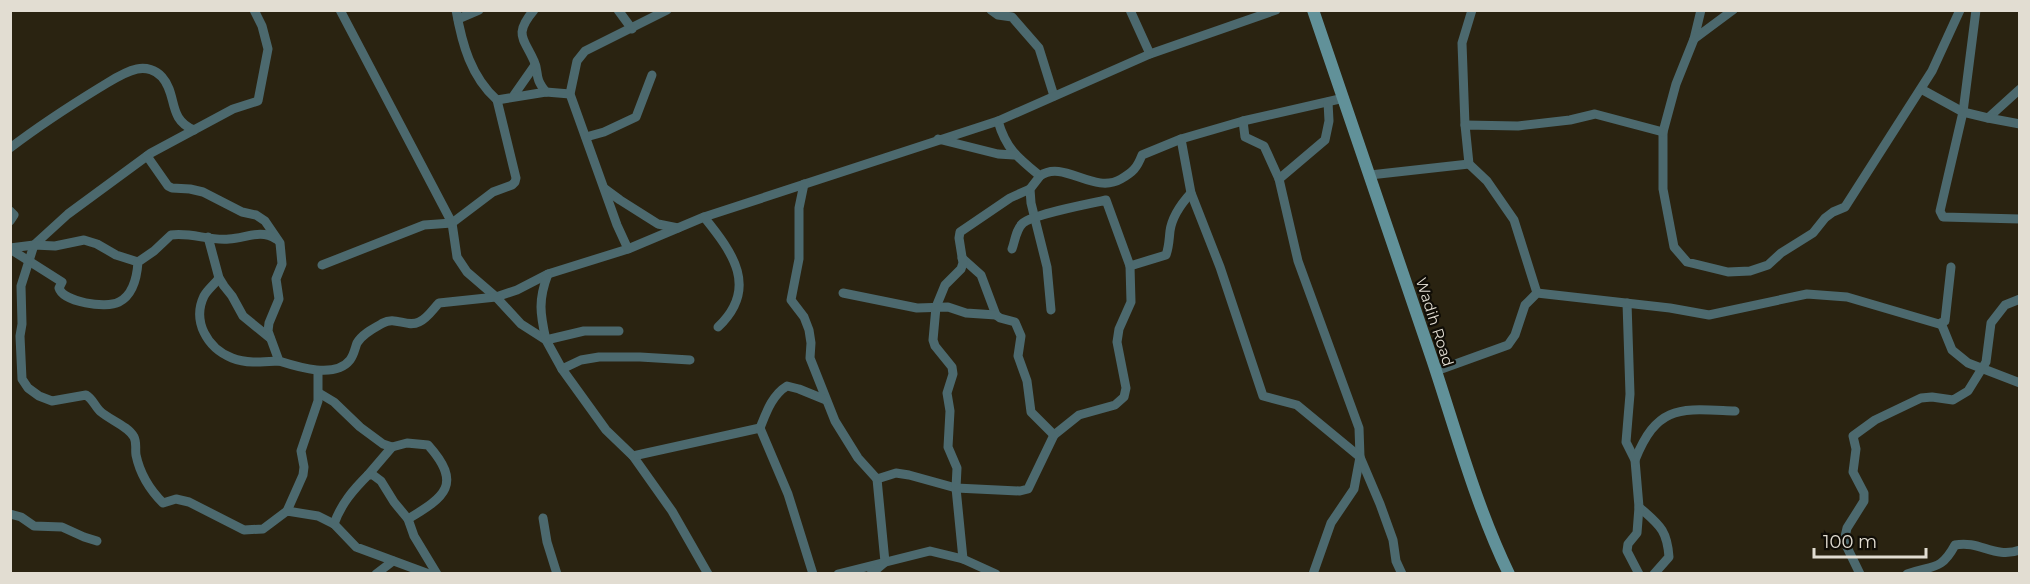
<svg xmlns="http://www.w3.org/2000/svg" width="2030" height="584" viewBox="0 0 2030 584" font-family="Montserrat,sans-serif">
<rect width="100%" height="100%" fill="#2a2311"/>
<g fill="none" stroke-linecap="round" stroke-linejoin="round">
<g stroke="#4c696e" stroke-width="9">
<path d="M 254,10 L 262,26 L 268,49 L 258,101 L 233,109 L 151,153 L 68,214 L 34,245 L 21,286 L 22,324 L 20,336 L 22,379 L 28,388 L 39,396 L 52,401 L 86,395 C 93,399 95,407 101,412 C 110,420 128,426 134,437 C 137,443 135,449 136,455 C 140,474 150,490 163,503 L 176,499 L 189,502 L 244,530 L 263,529 L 287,511 L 318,516 L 334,524 L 356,547 L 429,574"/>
<polyline points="340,10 452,223 457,257 467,272 496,297 521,324 546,340 562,369 606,430 633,456 672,511 708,574"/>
<path d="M 456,10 C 462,44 471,77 497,100"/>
<path d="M 534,10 C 513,35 524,38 534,61 C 540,74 533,76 546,92"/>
<polyline points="618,10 632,29"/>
<polyline points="991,10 998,15 1012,17 1039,48 1054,96"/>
<polyline points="1130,10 1150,54"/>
<polyline points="1701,10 1694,39 1676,84 1663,132 1663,189 1674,247 1687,262 1728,272 1750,271 1768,265 1781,253 1813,233 1825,218 1833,212 1845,207 1932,71 1960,10"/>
<polyline points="1976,10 1963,112 1940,211 1943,217 2020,219"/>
<polyline points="458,19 479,10"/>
<polyline points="1694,39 1733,10"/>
<polyline points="1921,89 1963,112 1988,118 2020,89"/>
<polyline points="514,95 535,65"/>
<polyline points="1988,118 2020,124"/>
<path d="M 998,121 C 1006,149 1018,158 1040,176 C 1063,159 1094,195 1121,179 C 1133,172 1137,168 1142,155 L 1181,139 L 1243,121 L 1344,98"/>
<polyline points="1243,121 1245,137 1264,146 1279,179 1298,261 1359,428 1360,457 1354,489 1331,523 1313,574"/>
<polyline points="1465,125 1462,43 1472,10"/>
<polyline points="586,137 604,132 636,117 652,75"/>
<polyline points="938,139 998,154 1014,155"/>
<polyline points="1181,139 1191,193 1220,267 1263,396 1297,405 1360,457 1380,504 1393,540 1396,561 1402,574"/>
<path d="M 10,148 C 39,126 68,107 99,88 C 111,81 123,72 137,69 C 146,67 156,70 162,77 C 178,95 167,119 194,130"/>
<path d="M 147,156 L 168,186 L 172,188 L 190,189 L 203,192 L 242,212 L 256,215 L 265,221 L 280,243 L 282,264 L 276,279 L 279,299 L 269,323 L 268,331 L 279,361 C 298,367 335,379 350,360 C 354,355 355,348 357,343 C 362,334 374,328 383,323 C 395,316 407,328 419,322 C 427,319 433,309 439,303 L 496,297 L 517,290 L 548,274 L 628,249 L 704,217 L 998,121 L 1150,54 L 1276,10"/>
<polyline points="1370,175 1469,164"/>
<polyline points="1040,176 1030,189 1031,203 1047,267 1051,310"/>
<polyline points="1279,179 1325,140 1329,121 1328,102"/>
<path d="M 804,184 L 799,208 L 799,259 L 791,300 L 804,317 L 809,330 L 811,343 L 810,358 L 835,421 L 858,458 L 877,479 L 896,473 L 909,475 L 956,488 L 1020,491 L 1028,489 L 1054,435 L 1079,415 L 1115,405 L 1124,397 L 1126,388 L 1117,342 L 1119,329 L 1131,302 L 1130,266 L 1106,200 C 1089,204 1034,214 1023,223 C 1016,229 1015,241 1012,249"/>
<polyline points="605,189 620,200 658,224 678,228"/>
<polyline points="10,211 14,215 10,221"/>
<path d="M 704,217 C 733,253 759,288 718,327"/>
<polyline points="208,237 219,278 224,286 232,296 243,316 270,338"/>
<polyline points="10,248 34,245 55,246 84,240 97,244 116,255 138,262"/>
<path d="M 10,249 L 62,282 L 59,288 C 63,302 106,309 119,302 C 133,295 137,277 138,262 L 154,251 L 171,235 C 191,232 209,241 229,239 C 246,238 261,229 276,239"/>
<polyline points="628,249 617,225 570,94 577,61 585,51 667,10"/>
<polyline points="962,258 981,275 996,315 1000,318 1015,322 1021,336 1018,356 1027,381 1031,412 1054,435"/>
<polyline points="322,265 424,225 452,223 493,192 512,185 515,182 516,178 497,100 546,92 570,94"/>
<path d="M 1130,266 L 1166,255 C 1169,247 1169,240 1170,231 C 1172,216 1181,204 1191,193"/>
<path d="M 548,274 C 538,300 540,313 546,340 L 584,331 L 619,331"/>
<path d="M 219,278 C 215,284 208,289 204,296 C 192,321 207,348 232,358 C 247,364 264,362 279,361"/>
<polyline points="843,293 917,308 948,307 966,313 996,315"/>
<polyline points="1537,293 1514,220 1487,181 1469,164 1465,125 1518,126 1570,120 1595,114 1663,132"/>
<path d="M 1627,303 L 1630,394 L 1626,442 L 1635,460 L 1639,507 C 1659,525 1667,529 1669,557 L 1654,574"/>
<polyline points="1941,323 1952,350 1968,363 2020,383"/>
<polyline points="562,369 581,360 599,357 640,357 690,360"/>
<polyline points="1436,371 1508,345 1515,335 1525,305 1537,293 1670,308 1709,315 1807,294 1847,297 1939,324 1945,321 1951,267"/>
<path d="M 319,393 L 334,402 L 360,427 L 383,444 L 392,447 L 407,443 L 428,445 C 463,484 445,497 408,519"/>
<polyline points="633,456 760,428"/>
<path d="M 1635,460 C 1658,403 1681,409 1735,411"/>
<polyline points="368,475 392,447"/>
<polyline points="287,511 303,475 304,467 301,451 318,401 318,371"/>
<polyline points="10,514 21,517 34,526 62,527 84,537 97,541"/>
<polyline points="543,518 547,542 557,574"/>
<path d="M 334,524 C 341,504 353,490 368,475 L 373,475 L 381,481 L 394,502 L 408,519 L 414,536 L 437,574"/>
<polyline points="963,559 956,488 957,468 948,447 950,411 947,393 953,374 952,367 935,346 933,340 936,307 945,285 961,269 963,263 959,238 960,232 1010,198 1030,189"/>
<polyline points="376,574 393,561"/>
<path d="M 813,574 L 788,494 L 760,428 C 766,413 772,395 787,386 L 799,389 L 826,400"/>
<polyline points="838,574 930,551 963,559 996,574"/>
<polyline points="871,574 885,562 877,479"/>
<polyline points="1639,574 1627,551 1628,544 1637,533 1639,507"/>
<polyline points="1860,574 1844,541 1847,528 1864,501 1864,493 1853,472 1856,449 1853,436 1875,420 1921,398 1932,397 1953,400 1968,391 1986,362 1991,323 2005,305 2020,299"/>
<path d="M 1907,574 C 1933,565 1941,571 1955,545 C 1980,540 1994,559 2020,550"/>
</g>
<path stroke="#619199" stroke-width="12" d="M 1313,10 C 1353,127 1393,243 1432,359 C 1456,431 1476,506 1509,574"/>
</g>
<g text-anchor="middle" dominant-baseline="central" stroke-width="4.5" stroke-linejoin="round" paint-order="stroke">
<g font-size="15" fill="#e2ddd2" stroke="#100d06">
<text transform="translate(1435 322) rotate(72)">Wadih Road</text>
</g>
</g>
<rect width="2030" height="584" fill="none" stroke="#e2ddd2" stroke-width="24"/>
<path d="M1814 548v9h112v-9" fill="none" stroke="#e2ddd2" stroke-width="3"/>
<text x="1823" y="548" font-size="18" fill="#e2ddd2" stroke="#100d06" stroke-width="4.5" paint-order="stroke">100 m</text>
</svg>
